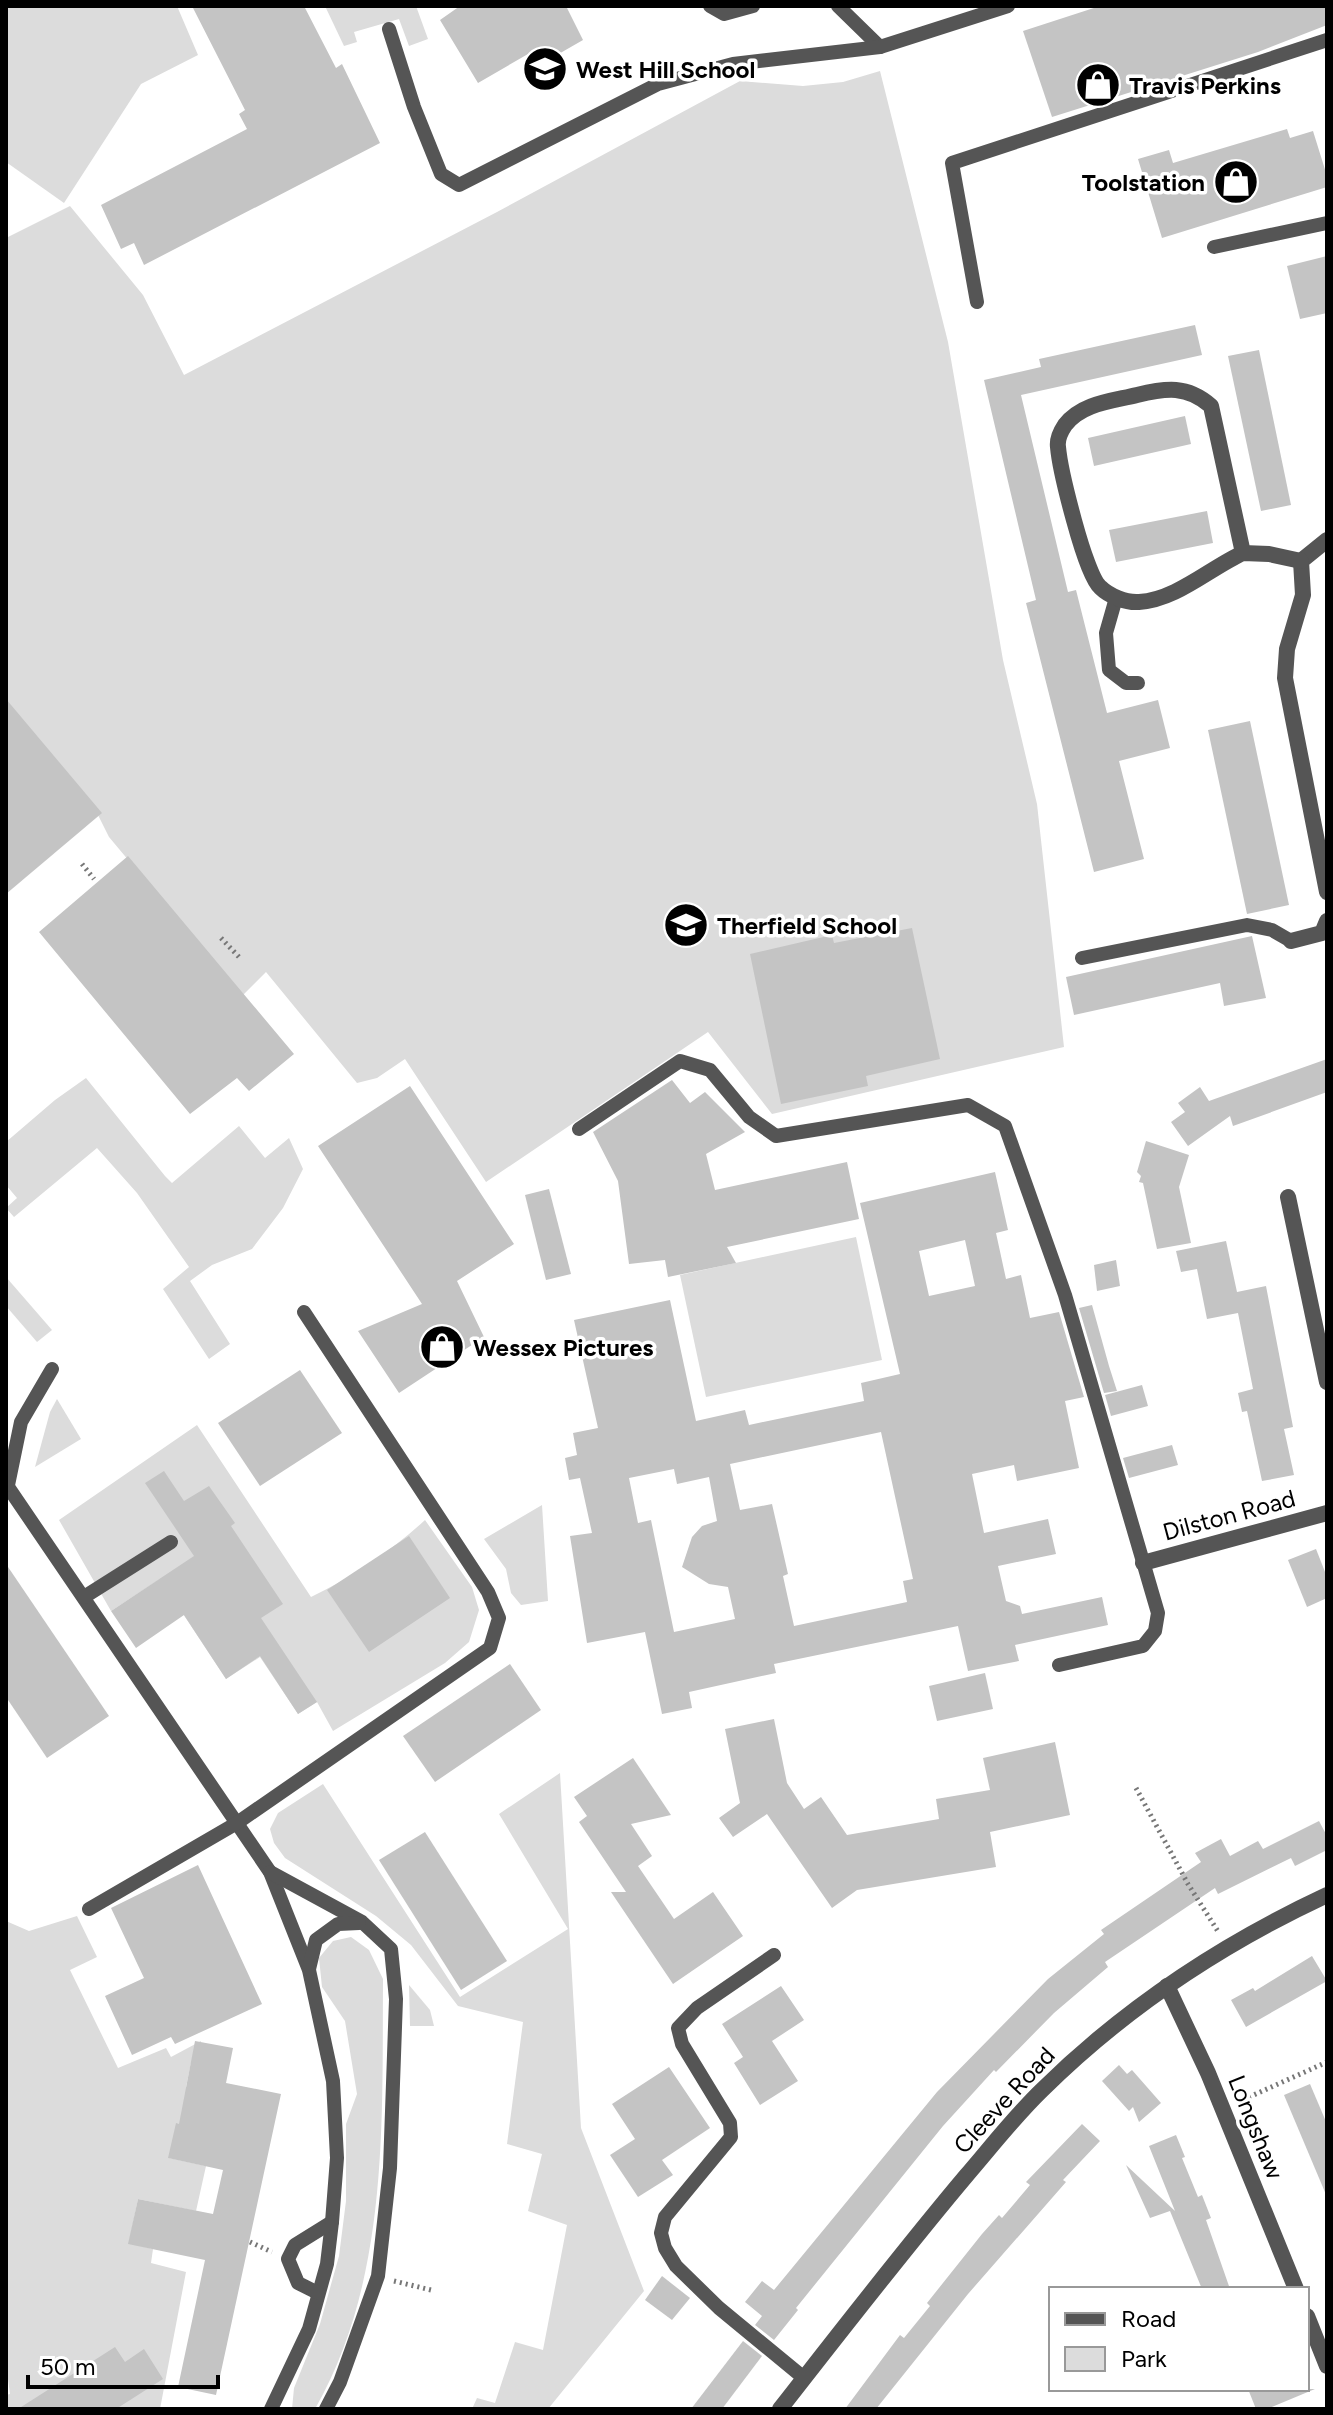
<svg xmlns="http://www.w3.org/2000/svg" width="1333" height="2415" viewBox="0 0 1333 2415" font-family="Figtree,sans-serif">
<rect width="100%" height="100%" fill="#fff"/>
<g fill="#dcdcdc">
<polygon points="6,6 177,6 198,55 141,84 64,203 6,162"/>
<polygon points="325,6 416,6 428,39 409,46 399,19 354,32 357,42 344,46"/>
<polygon points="880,71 948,342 1003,660 1037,804 1064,1047 772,1114 708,1032 486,1182 405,1059 377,1078 357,1083 266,972 242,996 109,837 94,807 6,702 6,238 70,206 143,295 184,375 497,212 740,81 803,86 843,82"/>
<polygon points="86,1078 165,1176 172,1183 239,1126 265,1158 289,1138 303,1169 283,1208 252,1249 212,1265 190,1281 230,1344 209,1359 163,1289 189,1267 137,1193 97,1148 14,1217 6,1208 17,1198 6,1185 6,1142 55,1100"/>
<polygon points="856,1237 882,1360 706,1397 680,1275"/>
<polygon points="6,1277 52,1330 37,1342 6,1306"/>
<polygon points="57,1399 81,1439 35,1467 50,1412"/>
<path d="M 197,1425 L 311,1597 C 351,1578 393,1550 425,1520 L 472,1587 L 479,1610 L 469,1642 L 445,1663 L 333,1731 L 317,1702 L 298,1714 L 260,1657 L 226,1679 L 160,1579 L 111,1611 L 59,1520 Z"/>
<polygon points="542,1505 548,1601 521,1605 511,1593 506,1569 484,1539"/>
<polygon points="560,1773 581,2128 644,2291 548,2409 472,2409 477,2398 495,2403 515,2342 543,2350 567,2225 528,2211 542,2154 507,2144 523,2022 458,2006 411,1945 376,1916 285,1858 274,1843 270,1829 278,1813 323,1784 460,1997 568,1929 499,1814"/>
<polygon points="77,1916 97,1957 70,1970 118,2068 166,2048 171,2057 201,2041 198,2064 191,2063 186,2087 210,2092 169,2158 206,2166 196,2211 138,2199 129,2243 153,2249 151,2263 186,2272 160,2409 6,2409 6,2395 10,2394 6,2364 6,1921 29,1931"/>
<path d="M 351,1937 L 369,1950 L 383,1979 C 382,2124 389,2279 315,2409 L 292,2409 L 294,2388 L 320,2324 L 339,2256 L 346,2201 L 346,2124 L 357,2094 L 345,2021 L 322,1987 L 319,1958 L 333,1941 Z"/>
<polygon points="409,1985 430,2010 434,2026 410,2026"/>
</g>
<g fill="#c4c4c4" fill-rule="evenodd">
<polygon points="192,6 304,6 336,68 342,64 380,143 144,265 134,243 121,249 101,205 247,129 239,114 245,110"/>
<polygon points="460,6 566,6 583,40 536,67 528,54 478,83 440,20"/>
<polygon points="1100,6 1327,6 1327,25 1258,52 1052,117 1023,31"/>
<polygon points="1287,129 1290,138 1313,131 1327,176 1327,187 1162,238 1138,159 1169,150 1173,163"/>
<polygon points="1327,256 1327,313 1300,319 1287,266"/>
<polygon points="1195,325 1202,355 1021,395 1068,592 1076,590 1107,713 1158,700 1170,748 1119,761 1144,859 1094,872 1026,603 1036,600 984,380 1041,367 1039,359"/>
<polygon points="1259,350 1291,505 1261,511 1228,356"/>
<polygon points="1185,416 1191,444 1094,466 1088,438"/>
<polygon points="1207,511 1213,543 1116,562 1109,530"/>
<polygon points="6,699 102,813 6,894"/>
<polygon points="1250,721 1289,905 1247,914 1208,730"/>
<polygon points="128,856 294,1054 249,1091 237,1078 190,1114 39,932"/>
<polygon points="912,928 940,1059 866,1076 868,1086 781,1104 750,954 832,935 834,943"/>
<polygon points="1252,936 1266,998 1224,1006 1220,983 1074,1015 1066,977"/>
<polygon points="1327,1059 1327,1092 1233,1126 1230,1116 1188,1146 1171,1122 1185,1112 1178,1103 1200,1087 1209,1101"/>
<polygon points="672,1080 690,1103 705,1092 745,1132 706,1154 715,1190 847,1162 859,1219 727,1247 736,1263 668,1277 665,1260 629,1264 618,1181 593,1132"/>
<polygon points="410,1086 514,1244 457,1281 484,1337 399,1393 358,1331 422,1304 318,1146"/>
<polygon points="1146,1141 1189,1155 1179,1187 1191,1243 1157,1249 1143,1183 1139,1182 1141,1176 1137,1172"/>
<path d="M 995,1172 L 1008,1230 L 996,1233 L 1006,1279 L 1021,1275 L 1030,1318 L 1059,1312 L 1084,1397 L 1065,1401 L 1079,1468 L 1017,1481 L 1014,1465 L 972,1474 L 984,1533 L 1048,1519 L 1056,1554 L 998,1566 L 1006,1601 L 1020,1606 L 1022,1614 L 1102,1597 L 1108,1625 L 1015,1645 L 1019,1661 L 968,1671 L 958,1626 L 774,1664 L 776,1673 L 689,1692 L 692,1708 L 662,1714 L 645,1632 L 587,1643 L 570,1536 L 592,1533 L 580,1478 L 569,1480 L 565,1458 L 577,1455 L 573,1433 L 598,1428 L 574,1320 L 670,1300 L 696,1421 L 745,1410 L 749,1425 L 864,1401 L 861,1383 L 900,1374 L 860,1203 ZM 965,1240 L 975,1286 L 929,1296 L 919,1251 ZM 881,1432 L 913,1579 L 903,1581 L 907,1602 L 794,1626 L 783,1576 L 788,1574 L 772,1504 L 740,1510 L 730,1464 ZM 674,1469 L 677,1484 L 709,1477 L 717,1521 L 702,1526 L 692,1537 L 682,1567 L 709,1584 L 728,1587 L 735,1619 L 674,1632 L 651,1520 L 638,1523 L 629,1478 Z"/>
<polygon points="549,1189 571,1274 546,1280 525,1195"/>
<polygon points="1226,1241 1237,1292 1266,1286 1293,1427 1284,1429 1294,1475 1262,1481 1247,1411 1242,1412 1238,1393 1253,1389 1238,1313 1207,1319 1197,1269 1181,1272 1176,1251"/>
<polygon points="1116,1260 1120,1286 1097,1291 1094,1265"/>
<polygon points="1092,1305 1109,1366 1117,1391 1104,1393 1079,1308"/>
<polygon points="300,1370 342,1433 260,1486 218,1423"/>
<polygon points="1142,1385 1148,1406 1111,1416 1105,1395"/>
<polygon points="1172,1445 1178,1465 1129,1478 1123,1458"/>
<polygon points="164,1471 184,1501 209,1486 235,1523 231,1526 283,1604 261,1618 317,1702 298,1714 260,1656 226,1679 184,1615 136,1648 111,1611 194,1556 145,1483"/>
<polygon points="409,1536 450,1598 369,1652 327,1590"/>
<polygon points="1316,1549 1327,1577 1327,1598 1307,1607 1288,1560"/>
<polygon points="6,1564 109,1716 47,1758 6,1697"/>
<polygon points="510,1664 541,1710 435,1782 403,1736"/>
<polygon points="985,1673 993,1709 937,1721 929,1686"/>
<polygon points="774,1719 787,1783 804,1809 821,1797 847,1835 939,1819 936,1799 990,1790 983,1758 1055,1742 1070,1815 990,1832 996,1867 857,1890 832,1908 767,1814 733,1837 719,1818 740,1803 725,1729"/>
<polygon points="633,1758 671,1815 631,1824 652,1856 638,1866 674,1919 713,1892 743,1936 673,1984 611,1892 626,1892 579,1822 587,1816 574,1797"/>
<polygon points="1319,1821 1327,1836 1327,1850 1295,1866 1291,1858 1218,1894 1215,1888 1105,1962 1108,1967 1054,2013 996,2072 994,2070 943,2126 796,2308 798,2310 774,2340 755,2325 762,2316 745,2302 762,2281 774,2290 937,2092 1048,1979 1104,1934 1101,1930 1201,1862 1195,1853 1221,1839 1230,1856 1258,1841 1263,1849"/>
<polygon points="425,1832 507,1961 461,1990 379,1860"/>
<polygon points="198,1865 262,2004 175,2044 171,2037 132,2055 105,1996 144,1978 111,1908"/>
<polygon points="1312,1956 1327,1981 1246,2027 1231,2000 1253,1988 1255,1991"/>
<polygon points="781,1986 804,2020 772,2041 798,2081 760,2105 734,2063 743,2057 722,2024"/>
<polygon points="195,2041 233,2048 226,2083 281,2094 216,2395 178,2387 205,2260 128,2244 138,2199 213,2214 223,2170 168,2158 176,2123 179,2124"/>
<polygon points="1119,2065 1127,2074 1132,2070 1161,2103 1139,2122 1133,2107 1129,2111 1102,2081"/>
<polygon points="669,2067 710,2128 662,2160 673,2175 638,2197 610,2155 635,2139 612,2104"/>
<polygon points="1310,2084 1327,2124 1327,2197 1284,2095"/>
<polygon points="1082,2124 1100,2141 1063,2180 1066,2182 968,2294 876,2409 845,2409 900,2335 904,2338 930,2306 927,2303 982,2234 999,2215 1002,2218 1030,2185 1026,2182"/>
<polygon points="1176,2135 1185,2157 1182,2158 1198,2197 1202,2195 1211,2218 1206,2220 1230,2289 1202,2289 1170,2211 1150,2218 1126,2165 1175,2211 1149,2146"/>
<polygon points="662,2276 690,2298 672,2320 645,2300"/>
<polygon points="743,2341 762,2356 722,2409 691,2409"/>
<polygon points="115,2347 125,2362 144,2349 163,2379 116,2409 18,2409"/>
<polygon points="1248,2389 1315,2389 1267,2409 1256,2409"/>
</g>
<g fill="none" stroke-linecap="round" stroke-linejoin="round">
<g stroke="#777" stroke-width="5" stroke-dasharray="2 4" stroke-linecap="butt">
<polyline points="82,864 94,879"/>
<polyline points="221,938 239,957"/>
<polyline points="1136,1788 1188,1884 1219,1933"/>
<polyline points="1238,2102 1327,2062"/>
<polyline points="250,2242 272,2252"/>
<polyline points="394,2281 431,2290"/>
</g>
<g stroke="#555" stroke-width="14">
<polyline points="710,6 724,14 753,6"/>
<polyline points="838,6 880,47"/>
<polyline points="389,29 414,107 441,174 459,185 658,84 733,64 880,47 1008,6"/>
<polyline points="1214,247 1327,223"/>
<polyline points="977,302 952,163 1327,40"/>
<polyline points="1116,598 1106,633 1109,670 1126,683 1138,683"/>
<polyline points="1082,958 1247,925 1272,930 1291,941"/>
<polyline points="579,1129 680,1061 710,1070 749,1117 776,1136 968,1105 1005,1126 1065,1295 1158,1613 1155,1631 1143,1646 1059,1665"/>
<polyline points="6,1484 270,1872 309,1970 333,2081 337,2158 332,2222 327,2264 309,2329 271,2409"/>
<polyline points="8,1485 21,1422 52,1369"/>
<polyline points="84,1597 171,1542"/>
<polyline points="270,1872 362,1922 391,1949 396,1999 390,2168 378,2276 340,2382 326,2409"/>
<polyline points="89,1909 237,1823 490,1648 499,1618 488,1592 304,1312"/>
<polyline points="774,1955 697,2008 678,2028 682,2044 730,2123 731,2137 665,2217 661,2233 665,2248 676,2266 719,2308 804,2378"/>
<polyline points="309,1969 316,1940 338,1924 359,1923"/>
<polyline points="318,2293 298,2283 288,2259 295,2245 332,2222"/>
</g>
<g stroke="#555" stroke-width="16">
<polyline points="1327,540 1301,561 1303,595 1287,649 1285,678 1327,892"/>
<path d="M 1243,553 C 1210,568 1176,600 1139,602 C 1126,603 1109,596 1100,587 C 1085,574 1060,470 1058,447 C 1057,440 1061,431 1065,425 C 1082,403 1113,401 1137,395 C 1166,388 1187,385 1211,406 L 1243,553 L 1269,554 L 1301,561"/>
<polyline points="1291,941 1322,933 1327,921"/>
<polyline points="1288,1197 1327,1382"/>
<polyline points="1143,1563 1327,1513"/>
<polyline points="1167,1986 1208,2073 1296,2289"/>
<polyline points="1307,2316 1327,2366"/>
<path d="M 780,2409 C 841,2331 902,2252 966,2176 C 991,2147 1015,2116 1042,2090 C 1125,2008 1222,1944 1327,1895"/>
</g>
</g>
<defs>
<g id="school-disc" transform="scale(2.3)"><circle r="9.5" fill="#000" stroke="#fff"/><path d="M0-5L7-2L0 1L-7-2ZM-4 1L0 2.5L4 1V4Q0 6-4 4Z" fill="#fff"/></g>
<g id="shop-disc" transform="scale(2.3)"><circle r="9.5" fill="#000" stroke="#fff"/><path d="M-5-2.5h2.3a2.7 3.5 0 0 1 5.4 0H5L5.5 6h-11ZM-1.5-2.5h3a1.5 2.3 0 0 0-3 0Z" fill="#fff"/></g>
</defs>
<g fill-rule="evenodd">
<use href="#school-disc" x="545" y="69"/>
<use href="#shop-disc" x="1098" y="85"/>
<use href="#shop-disc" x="1236" y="182"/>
<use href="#school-disc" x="686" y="925"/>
<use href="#shop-disc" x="442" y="1347"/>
</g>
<g text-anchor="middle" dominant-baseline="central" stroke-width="7" stroke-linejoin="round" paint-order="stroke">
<g font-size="24" font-weight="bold" fill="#000" stroke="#fff" text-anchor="start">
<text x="576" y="69">West Hill School</text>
<text x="1129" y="85">Travis Perkins</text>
<text x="1205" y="182" text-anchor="end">Toolstation</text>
<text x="717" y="925">Therfield School</text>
<text x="473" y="1347">Wessex Pictures</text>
</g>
<g font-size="24" fill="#000" stroke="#fff">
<text transform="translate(1229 1515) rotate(-15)">Dilston Road</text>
<text transform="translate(1004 2100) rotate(-47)">Cleeve Road</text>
<text transform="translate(1256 2127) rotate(68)">Longshaw</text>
</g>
</g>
<rect width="1333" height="2415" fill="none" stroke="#000000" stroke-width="16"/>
<rect x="1049" y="2287" width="260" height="104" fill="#ffffff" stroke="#999999" stroke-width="2"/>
<rect x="1065" y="2313" width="40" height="12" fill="#555555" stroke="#999999" stroke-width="2"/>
<text x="1121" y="2327" font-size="24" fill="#000000">Road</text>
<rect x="1065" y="2347" width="40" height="24" fill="#dcdcdc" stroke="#999999" stroke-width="2"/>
<text x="1121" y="2367" font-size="24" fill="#000000">Park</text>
<path d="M28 2375v12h190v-12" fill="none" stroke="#000000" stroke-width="4"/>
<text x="40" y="2375" font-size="24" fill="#000000" stroke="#ffffff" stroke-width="6" paint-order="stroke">50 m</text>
</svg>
